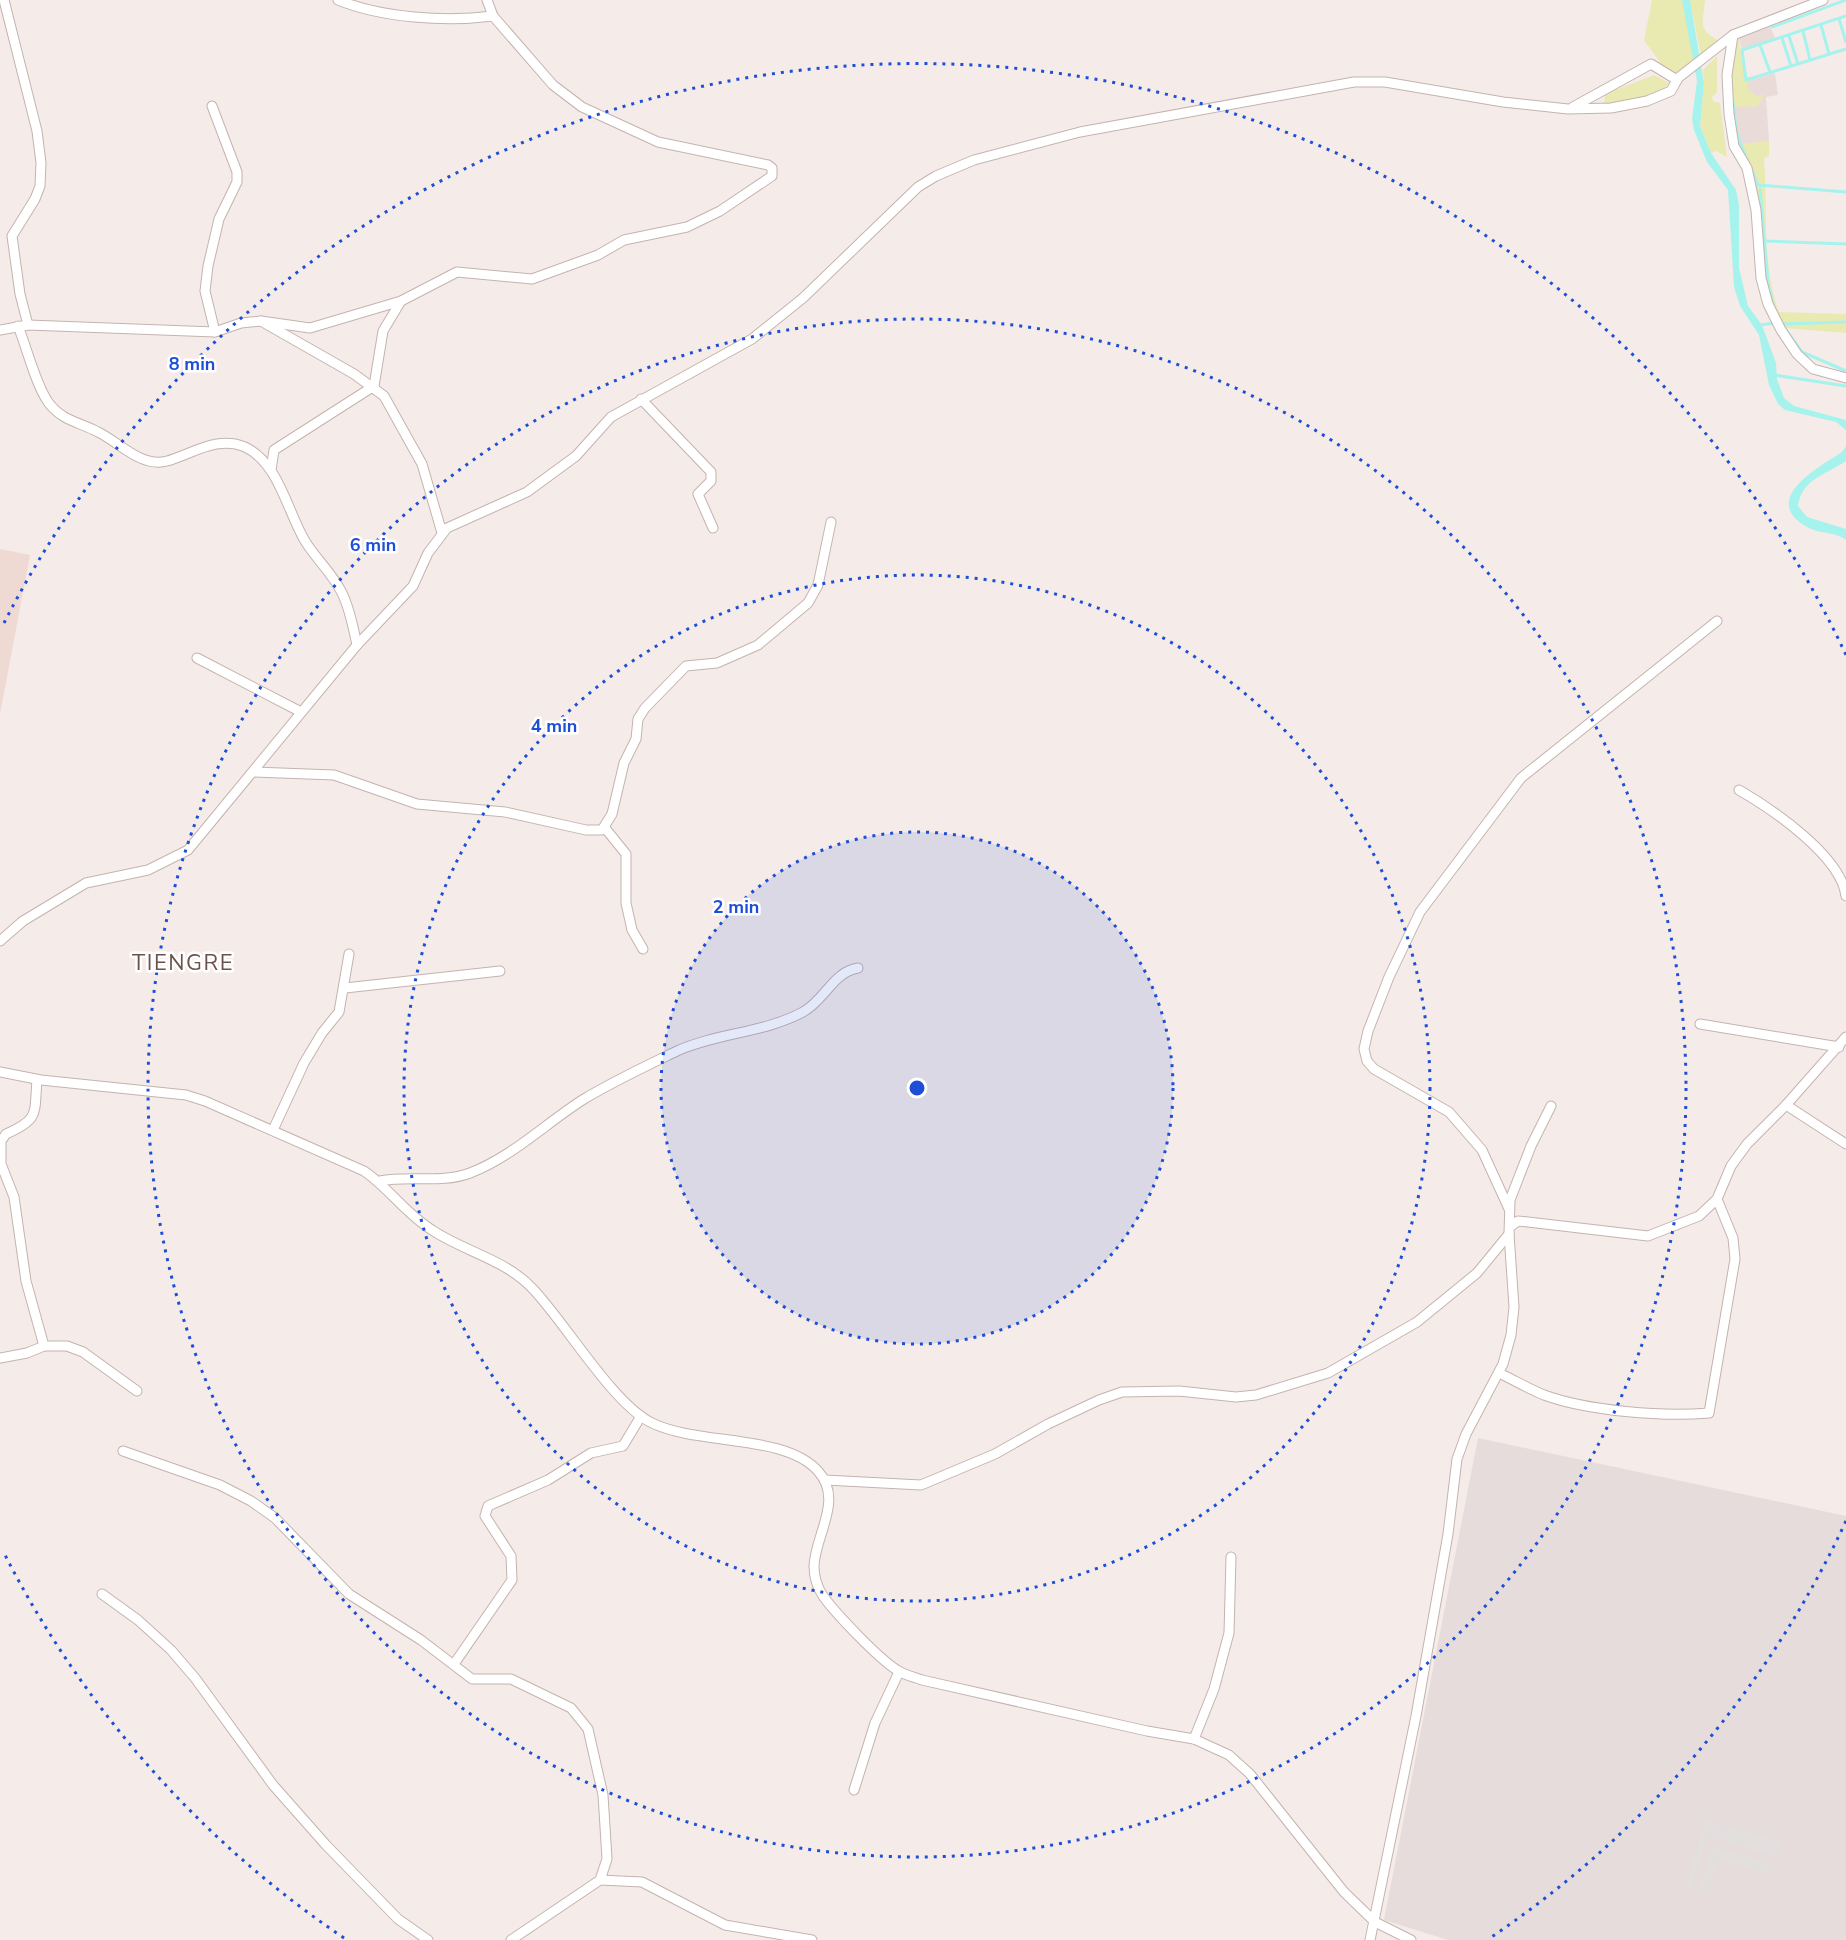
<svg xmlns="http://www.w3.org/2000/svg" width="1846" height="1940" viewBox="0 0 1846 1940" font-family="'Nunito Sans',sans-serif">
<rect width="100%" height="100%" fill="#f5ece9"/>
<g fill="#e9dbd7">
<polygon points="1769,24 1776,40 1742,50 1738,35"/>
<polygon points="1775,73 1778,95 1766,97 1769,141 1736,145 1730,86"/>
</g>
<polygon fill="#e5dcdb" points="1478,1438 1846,1516 1846,1940 1448,1940 1384,1920"/>
<polygon fill="#eedad3" points="0,549 30,555 0,714"/>
<g fill="#e9e9b2">
<polygon points="1652,0 1682,0 1695,61 1674,76 1662,65 1644,40"/>
<path d="M 1690,0 L 1705,0 C 1704,20 1696,29 1718,40 L 1701,56 Z"/>
<polygon points="1738,35 1745,76 1750,77 1747,88 1756,96 1764,94 1758,106 1736,107 1723,90 1730,84 1735,39"/>
<polygon points="1717,56 1717,92 1712,97 1713,101 1720,103 1727,157 1716,151 1711,153 1700,125 1704,83 1703,70"/>
<path d="M 1654,75 L 1669,83 C 1656,102 1625,102 1604,104 L 1605,94 Z"/>
<path d="M 1769,141 L 1769,156 L 1764,158 C 1768,208 1761,263 1779,312 L 1846,314 L 1846,333 L 1785,328 C 1756,282 1767,260 1759,211 C 1755,189 1743,166 1736,145 Z"/>
</g>
<g fill="#e3dfde">
<polygon points="1705,1820 1780,1842 1776,1857 1707,1837 1691,1888 1685,1886"/>
<polygon points="1712,1846 1771,1864 1768,1874 1718,1859 1708,1893 1699,1891"/>
</g>
<g fill="#a6f2ed">
<polygon points="1682,0 1690,0 1704,83 1700,126 1711,153 1736,190 1739,205 1739,268 1748,306 1762,325 1776,363 1777,379 1784,398 1794,406 1846,420 1846,430 1836,422 1785,410 1778,404 1769,385 1759,335 1740,306 1734,287 1728,190 1707,162 1694,130 1692,119 1697,81"/>
<path d="M 1846,446 L 1846,461 C 1825,475 1802,479 1798,506 L 1807,517 L 1846,529 L 1846,540 C 1836,532 1823,534 1811,529 C 1756,502 1817,468 1842,452 Z"/>
</g>
<g fill="none" stroke-linecap="round" stroke-linejoin="round">
<g stroke="#a6f2ed" stroke-width="3">
<polyline points="1846,16 1742,50 1746,80 1846,49"/>
<polyline points="1839,19 1846,42"/>
<polyline points="1821,25 1829,54"/>
<polyline points="1772,27 1846,0"/>
<polyline points="1803,31 1810,60"/>
<polyline points="1789,36 1798,64"/>
<polyline points="1782,38 1791,66"/>
<polyline points="1760,45 1770,72"/>
<polyline points="1733,103 1737,134 1747,160"/>
<polyline points="1751,168 1758,185 1846,192"/>
<polyline points="1760,190 1768,283 1774,308"/>
<polyline points="1765,241 1846,244"/>
<polyline points="1782,324 1846,322"/>
<polyline points="1760,325 1775,323"/>
<polyline points="1784,327 1802,352 1846,371"/>
<polyline points="1774,375 1846,386"/>
</g>
<g stroke="#c4b3af" stroke-width="11">
<g id="minor">
<polyline points="4,0 37,131 41,163 40,186 35,199 12,236 20,294 28,325"/>
<path d="M 338,0 C 382,18 446,22 493,16"/>
<polyline points="1733,35 1727,75 1729,114 1734,146 1747,168 1756,210 1761,278 1768,304 1781,330 1797,354 1813,369 1846,378"/>
<polyline points="212,106 237,172 237,182 219,219 208,266 205,291 215,332"/>
<polyline points="1573,107 1651,64 1677,80"/>
<polyline points="261,321 354,374 384,396 422,464 442,533"/>
<path d="M 18,326 C 27,348 35,383 48,402 C 62,421 79,422 98,432 C 119,442 141,468 167,461 C 192,454 218,435 245,447 C 279,463 287,511 305,541 C 316,559 333,574 342,593 C 350,609 353,627 357,645"/>
<polyline points="0,330 28,325 215,332 241,323 261,321 310,328 401,301 457,272 532,279 598,255 624,240 687,227 720,211 772,176 772,168 768,165 658,142 582,107 553,85 493,16 487,0"/>
<polyline points="641,399 711,472 711,481 698,494 713,528"/>
<polyline points="271,470 274,450 374,386 383,331 401,301"/>
<polyline points="197,658 301,712"/>
<polyline points="254,772 334,775 417,804 505,812 586,830 602,830 612,814 624,763 636,739 638,719 645,708 686,666 717,663 758,645 808,603 818,585 831,522"/>
<path d="M 1739,790 C 1772,809 1841,856 1846,896"/>
<polyline points="605,828 626,854 626,903 632,930 643,949"/>
<polyline points="0,941 23,921 86,883 148,870 188,850 357,645 413,586 428,553 447,528 527,492 576,456 611,417 752,339 803,298 918,187 936,176 974,160 1080,132 1354,82 1385,82 1503,102 1568,109 1611,108 1647,101 1671,91 1678,78 1733,35 1823,0"/>
<polyline points="345,988 500,971"/>
<polyline points="1700,1024 1839,1047"/>
<path d="M 0,1072 L 41,1080 L 186,1095 L 205,1101 L 364,1171 C 389,1188 406,1214 432,1230 C 465,1252 505,1259 533,1289 C 566,1324 612,1402 650,1422 C 696,1446 784,1433 818,1471 C 844,1500 815,1535 814,1566 C 814,1577 817,1587 823,1596 C 836,1614 879,1659 897,1670 C 904,1675 914,1677 922,1680 L 1147,1731 L 1194,1739 L 1229,1755 L 1250,1774 L 1344,1892 L 1375,1922 L 1411,1940"/>
<path d="M 37,1080 C 34,1114 40,1119 6,1134 L 1,1141 L 1,1164 L 14,1197 L 26,1281 L 44,1346"/>
<polyline points="1786,1105 1846,1144"/>
<polyline points="273,1130 304,1063 322,1033 339,1012 349,954"/>
<path d="M 380,1181 C 410,1175 441,1184 470,1173 C 512,1157 546,1123 584,1099 C 614,1081 646,1066 677,1051 C 717,1033 764,1033 803,1012 C 825,1000 833,972 858,968"/>
<polyline points="1509,1209 1482,1150 1449,1112 1374,1069 1367,1061 1364,1049 1368,1031 1389,977 1420,912 1521,778 1717,621"/>
<polyline points="1511,1226 1518,1221 1528,1222 1648,1236 1699,1216 1717,1199 1731,1166 1747,1144 1786,1105 1846,1037"/>
<polyline points="0,1358 27,1353 44,1346 67,1346 83,1352 137,1391"/>
<path d="M 1499,1373 C 1514,1380 1529,1389 1544,1395 C 1588,1411 1663,1417 1709,1413 L 1735,1259 L 1733,1238 L 1717,1199"/>
<polyline points="123,1451 220,1485 251,1501 275,1518 349,1594 421,1640 472,1679 511,1679 571,1708 588,1729 603,1795 607,1859 600,1880 511,1940"/>
<polyline points="825,1480 921,1485 995,1454 1048,1424 1099,1400 1122,1392 1179,1391 1236,1397 1256,1395 1328,1373 1417,1322 1477,1273 1509,1234"/>
<polyline points="102,1594 138,1620 171,1650 195,1678 273,1785 326,1845 398,1919 428,1940"/>
<polyline points="454,1664 512,1580 511,1556 485,1516 488,1506 548,1480 591,1453 623,1446 641,1416"/>
<polyline points="1194,1739 1214,1689 1229,1633 1231,1557"/>
<polyline points="854,1790 875,1723 899,1672"/>
<polyline points="600,1880 642,1882 725,1925 812,1940"/>
<polyline points="1370,1940 1416,1716 1448,1534 1457,1459 1466,1434 1503,1364 1511,1335 1514,1307 1509,1234 1510,1200 1531,1146 1551,1106"/>
</g>
</g>
<use href="#minor" stroke="#fff" stroke-width="9"/>
</g>
<circle cx="917" cy="1088" r="256" fill="#1d4ed8" fill-opacity=".12"/>
<g fill="none" stroke="#1d4ed8" stroke-width="3" stroke-dasharray="3 6">
<circle cx="917" cy="1088" r="256"/>
<circle cx="917" cy="1088" r="513"/>
<circle cx="917" cy="1088" r="769"/>
<path d="M1846 1521A1025 1025 0 0 1 1490 1938M344 1938A1025 1025 0 0 1 4 1553M4 623A1025 1025 0 0 1 1846 655"/>
</g>
<g text-anchor="middle" dominant-baseline="central" stroke-width="5" stroke-linejoin="round" paint-order="stroke">
<g font-size="22" letter-spacing="1.5" fill="#6c524e" stroke="#fff">
<text x="183" y="963">TIENGRE</text>
</g>
</g>
<circle cx="917" cy="1088" r="9" fill="#1d4ed8" stroke="#fff" stroke-width="3"/>
<g font-size="18" text-anchor="middle" font-weight="bold" fill="#1d4ed8" stroke="#fff" stroke-width="5" stroke-linejoin="round" paint-order="stroke">
<text x="192" y="370">8 min</text>
<text x="373" y="551">6 min</text>
<text x="554" y="732">4 min</text>
<text x="736" y="913">2 min</text>
</g>
</svg>
